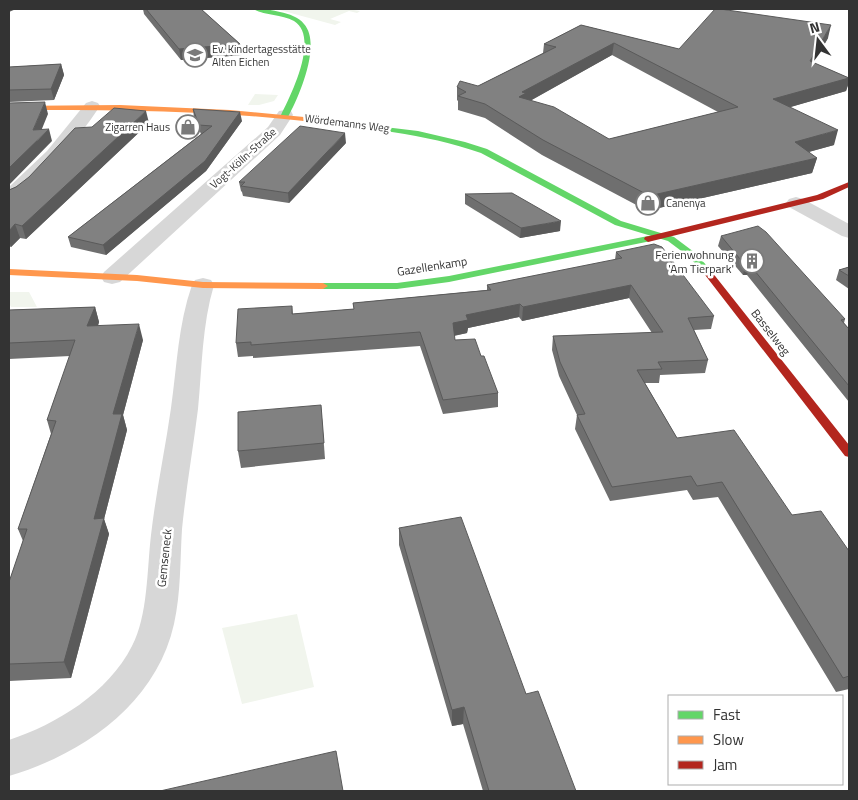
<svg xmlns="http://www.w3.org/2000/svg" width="858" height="800" viewBox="0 0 858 800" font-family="'Titillium Web',sans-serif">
<rect width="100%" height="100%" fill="#fff"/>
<g fill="#f1f5ed">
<polygon points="276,9 326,10 348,9 360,11 357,13 349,11 330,19 341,22 335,25"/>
<polygon points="255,94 278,95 274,101 259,105 248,105"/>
<polygon points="9,292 29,292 37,307 11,307 9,303"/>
<polygon points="297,614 314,687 242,704 222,628"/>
</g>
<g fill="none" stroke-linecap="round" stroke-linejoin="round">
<g fill="#d7d7d7" fill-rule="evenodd">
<path d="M 92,101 L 98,103 L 100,106 C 85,129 34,197 9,203 L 9,187 L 47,151 L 86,103 Z"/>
<polygon points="285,110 291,111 293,115 280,135 120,282 112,284 104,282 101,277 104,272 268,127 279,111"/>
<polygon points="796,197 803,199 849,224 849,238 842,236 789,207 786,203 789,199"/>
<path d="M 203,278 L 211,280 L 214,285 C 202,325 202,367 198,409 C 193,449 186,489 182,529 C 180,561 181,593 174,624 C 156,704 83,754 9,776 L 9,740 C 57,724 108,693 132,646 C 148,616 147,569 151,535 C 156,492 165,450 171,408 C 177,366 178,325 192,285 L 195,280 Z"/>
</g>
<g fill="#63d668" fill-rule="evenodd">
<path d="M 253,9 C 262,8 271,10 280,12 C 289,14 299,17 304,24 C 322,44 299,97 288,117 L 281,115 C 291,95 320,37 294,21 C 281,14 265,16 253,9 Z"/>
<path d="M 301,117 L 418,131 L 465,142 L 487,149 L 621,221 L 674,237 L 694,252 L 710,269 L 705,272 L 702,271 L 688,256 L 668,241 L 615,225 L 481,153 C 424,133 364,128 304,121 L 300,119 Z"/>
<polygon points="648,236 651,237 651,241 449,282 397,289 323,289 318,286 323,283 397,283 449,276"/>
</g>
<g fill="#ff974d" fill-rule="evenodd">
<path d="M 120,105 L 230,110 L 304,117 L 308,119 L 304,121 C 205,110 108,110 9,110 L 9,106 Z"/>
<polygon points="9,269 137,275 203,282 323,283 328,286 323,289 203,288 137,281 9,275"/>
</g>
<g fill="#b3261e" fill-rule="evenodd">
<polygon points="849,182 849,187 823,199 648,242 644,239 645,237 817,195"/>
<polygon points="705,266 708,267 849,445 849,457 845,456 702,271 700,269"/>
</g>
</g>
<g fill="#6f6f6f" fill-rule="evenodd">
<polygon points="143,9 201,9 240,44 242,55 181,60 144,14"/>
<path d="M 581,25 L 679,49 L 828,38 L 814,63 L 849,78 L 849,82 L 846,91 L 790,107 L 834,145 L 808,152 L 817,158 L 812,173 L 650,210 L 644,209 L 542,155 L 485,118 L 458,110 L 458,101 L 457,100 L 457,87 L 478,86 L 543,53 L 544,44 ZM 612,55 L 718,112 L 609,139 L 530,101 Z"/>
<polygon points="61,64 64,75 54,100 9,102 9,67"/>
<polygon points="193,109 242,121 206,171 106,255 71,247 68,237 201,134 194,118"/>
<polygon points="149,123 26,239 20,238 11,247 9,246 9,190"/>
<polygon points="346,143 289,203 243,196 242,192 241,191 239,182"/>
<polygon points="465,194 560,231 520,238 465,204"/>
<polygon points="721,236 845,319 844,323 849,329 849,402 747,275 743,275 718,246"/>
<polygon points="616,252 714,316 711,329 694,330 708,360 705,373 660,375 659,383 645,383 677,438 792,515 849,551 849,689 836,692 718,497 693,500 687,490 610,501 575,429 577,415 559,376 552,350 553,336 652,333 629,298 522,321 519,317 468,328 467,333 454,336 455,340 481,356 498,393 498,407 443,414 420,346 253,358 253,356 238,357 236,343 292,306 293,314 354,309 353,303 487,290 487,285 615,260"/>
<polygon points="849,267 849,289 836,280 839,270"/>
<polygon points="95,307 99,322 98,326 143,340 123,415 127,430 104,519 109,534 71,678 9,681 9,582 23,541 18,529 51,434 47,420 70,356 9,359 9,310"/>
<polygon points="321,405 325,459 241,468 238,451"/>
<polygon points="399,528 526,694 576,791 483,791 463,724 452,726 399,545"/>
</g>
<g fill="#5a5a5a">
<polygon points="9,9 16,9 9,12"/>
<polygon points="831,25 828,38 807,74 810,61"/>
<polygon points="614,43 612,55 526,103 519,97 522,92"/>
<polygon points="240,44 242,55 181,60 179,49"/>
<polygon points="61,64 64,75 54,100 51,89"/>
<polygon points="849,78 849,82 846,91 770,113 773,99"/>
<polygon points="45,102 48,114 37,141 49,129 52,141 9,185 9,168 33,130"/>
<polygon points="146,111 149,123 26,239 22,226"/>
<polygon points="240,112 242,121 206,171 106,255 103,245"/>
<polygon points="838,130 834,145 791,157 795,142"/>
<polygon points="345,133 346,143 289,203 288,193"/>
<polygon points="817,158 812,173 650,210 653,195"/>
<polygon points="561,221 560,231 520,238 521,228"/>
<polygon points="15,224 20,238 11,247 9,241 9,231"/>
<polygon points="745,265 750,265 747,275 743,275"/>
<polygon points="631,285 629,298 522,321 523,307"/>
<polygon points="520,304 519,317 468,328 467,333 452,336 453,323 466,315"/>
<polygon points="95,307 99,322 92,342 87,326"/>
<polygon points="139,324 143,340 123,415 127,430 104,519 109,534 71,678 64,662 94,519 113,414"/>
<polygon points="464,707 463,724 452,726 452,710"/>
</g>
<g fill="#818181" stroke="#5a5a5a" fill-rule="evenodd">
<polygon points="146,9 201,9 240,44 179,49"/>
<path d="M 715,9 L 720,9 L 831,25 L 810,61 L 849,78 L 773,99 L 838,130 L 795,142 L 817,158 L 653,195 L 646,194 L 543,140 L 485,104 L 458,96 L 466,92 L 457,87 L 460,81 L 478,86 L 556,47 L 544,44 L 581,25 L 679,49 ZM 614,43 L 738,107 L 609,139 L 554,107 L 519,97 L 526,93 L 522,92 Z"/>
<polygon points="61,64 51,89 9,90 9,67"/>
<polygon points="45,102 33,130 49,129 9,168 9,103"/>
<polygon points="114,108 146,111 22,226 15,224 9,231 9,190 16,187 29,177 75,128 92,127"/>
<polygon points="193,109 240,112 205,161 103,245 68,237 212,126 199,125"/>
<polygon points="300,126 345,133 288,193 241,186 245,182 239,182"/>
<polygon points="512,193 561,221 521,228 465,194"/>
<polygon points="758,226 766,232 845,319 841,320 849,329 849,386 750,265 745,265 721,236"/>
<polygon points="654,244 662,247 714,316 688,318 708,360 658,362 662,369 637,370 677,438 734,430 792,515 821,511 849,551 849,676 843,678 722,482 697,486 691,476 612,487 577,415 585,414 560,362 553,336 663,332 631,285 523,307 520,304 466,315 468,320 453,323 455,340 475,339 481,356 484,356 498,393 443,400 420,332 251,345 251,342 236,343 238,309 292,306 292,314 354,309 353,303 491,290 487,285 622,258 616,252"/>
<polygon points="849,267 849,276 839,270"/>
<polygon points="95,307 87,326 139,324 113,414 122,414 94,519 104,518 64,662 9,664 9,582 27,529 18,529 56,421 47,420 75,340 9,343 9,310"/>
<polygon points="321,405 324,443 238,451 238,412"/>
<polygon points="461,517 526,694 538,691 576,791 489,791 464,707 452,710 399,528"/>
<polygon points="336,751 343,791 160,791"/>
</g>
<defs>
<g id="school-ring" transform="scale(1.25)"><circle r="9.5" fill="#fff" stroke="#7a7a7a" stroke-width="1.5"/><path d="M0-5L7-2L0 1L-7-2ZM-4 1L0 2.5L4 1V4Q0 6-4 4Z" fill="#7a7a7a"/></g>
<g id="shop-ring" transform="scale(1.25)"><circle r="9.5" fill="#fff" stroke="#7a7a7a" stroke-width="1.5"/><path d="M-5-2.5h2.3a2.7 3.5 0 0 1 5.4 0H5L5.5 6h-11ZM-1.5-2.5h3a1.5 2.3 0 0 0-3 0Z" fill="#7a7a7a"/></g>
<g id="building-ring" transform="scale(1.25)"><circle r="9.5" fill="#fff" stroke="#7a7a7a" stroke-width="1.5"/><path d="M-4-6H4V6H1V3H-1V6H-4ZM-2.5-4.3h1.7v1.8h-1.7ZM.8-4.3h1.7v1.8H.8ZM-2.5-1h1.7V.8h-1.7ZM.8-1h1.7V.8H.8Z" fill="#7a7a7a"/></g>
</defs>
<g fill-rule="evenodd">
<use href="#school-ring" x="195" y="55"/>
<use href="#shop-ring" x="188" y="127"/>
<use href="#shop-ring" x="648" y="203"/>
<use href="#building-ring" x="752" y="261"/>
</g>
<g text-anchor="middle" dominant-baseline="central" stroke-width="5" stroke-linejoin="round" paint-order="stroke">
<g font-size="11" fill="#333" stroke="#fff" text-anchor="start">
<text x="212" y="49">Ev. Kindertagesstätte<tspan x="212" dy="13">Alten Eichen</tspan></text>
<text x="170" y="127" text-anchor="end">Zigarren Haus</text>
<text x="666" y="203">Canenya</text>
</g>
<g font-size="11" fill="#333" stroke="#fff">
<text transform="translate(347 123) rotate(7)">Wördemanns Weg</text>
<text transform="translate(243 158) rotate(-42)">Vogt-Kölln-Straße</text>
</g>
<g font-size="12" fill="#333" stroke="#fff" text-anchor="end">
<text x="734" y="254">Ferienwohnung<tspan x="734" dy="14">'Am Tierpark'</tspan></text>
</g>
<g font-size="12" fill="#333" stroke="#fff">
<text transform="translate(432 266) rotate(-9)">Gazellenkamp</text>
<text transform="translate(771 332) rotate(52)">Basselweg</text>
<text transform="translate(164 558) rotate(-84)">Gemseneck</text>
</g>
</g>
<rect width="858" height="800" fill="none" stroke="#333333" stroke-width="20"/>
<rect x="668" y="695" width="175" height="90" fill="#ffffff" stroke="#adadad"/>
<rect x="678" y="711" width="25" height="8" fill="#63d668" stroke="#adadad"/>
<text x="713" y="720" font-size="15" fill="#333333">Fast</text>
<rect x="678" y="736" width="25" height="8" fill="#ff974d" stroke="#adadad"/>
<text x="713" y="745" font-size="15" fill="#333333">Slow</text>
<rect x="678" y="761" width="25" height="8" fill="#b3261e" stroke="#adadad"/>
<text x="713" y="770" font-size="15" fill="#333333">Jam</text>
<g transform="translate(818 40) rotate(345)" stroke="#ffffff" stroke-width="4" paint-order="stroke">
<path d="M0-4L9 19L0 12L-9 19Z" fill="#333333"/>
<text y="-8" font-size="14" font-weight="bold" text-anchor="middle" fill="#333333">N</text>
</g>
</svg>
